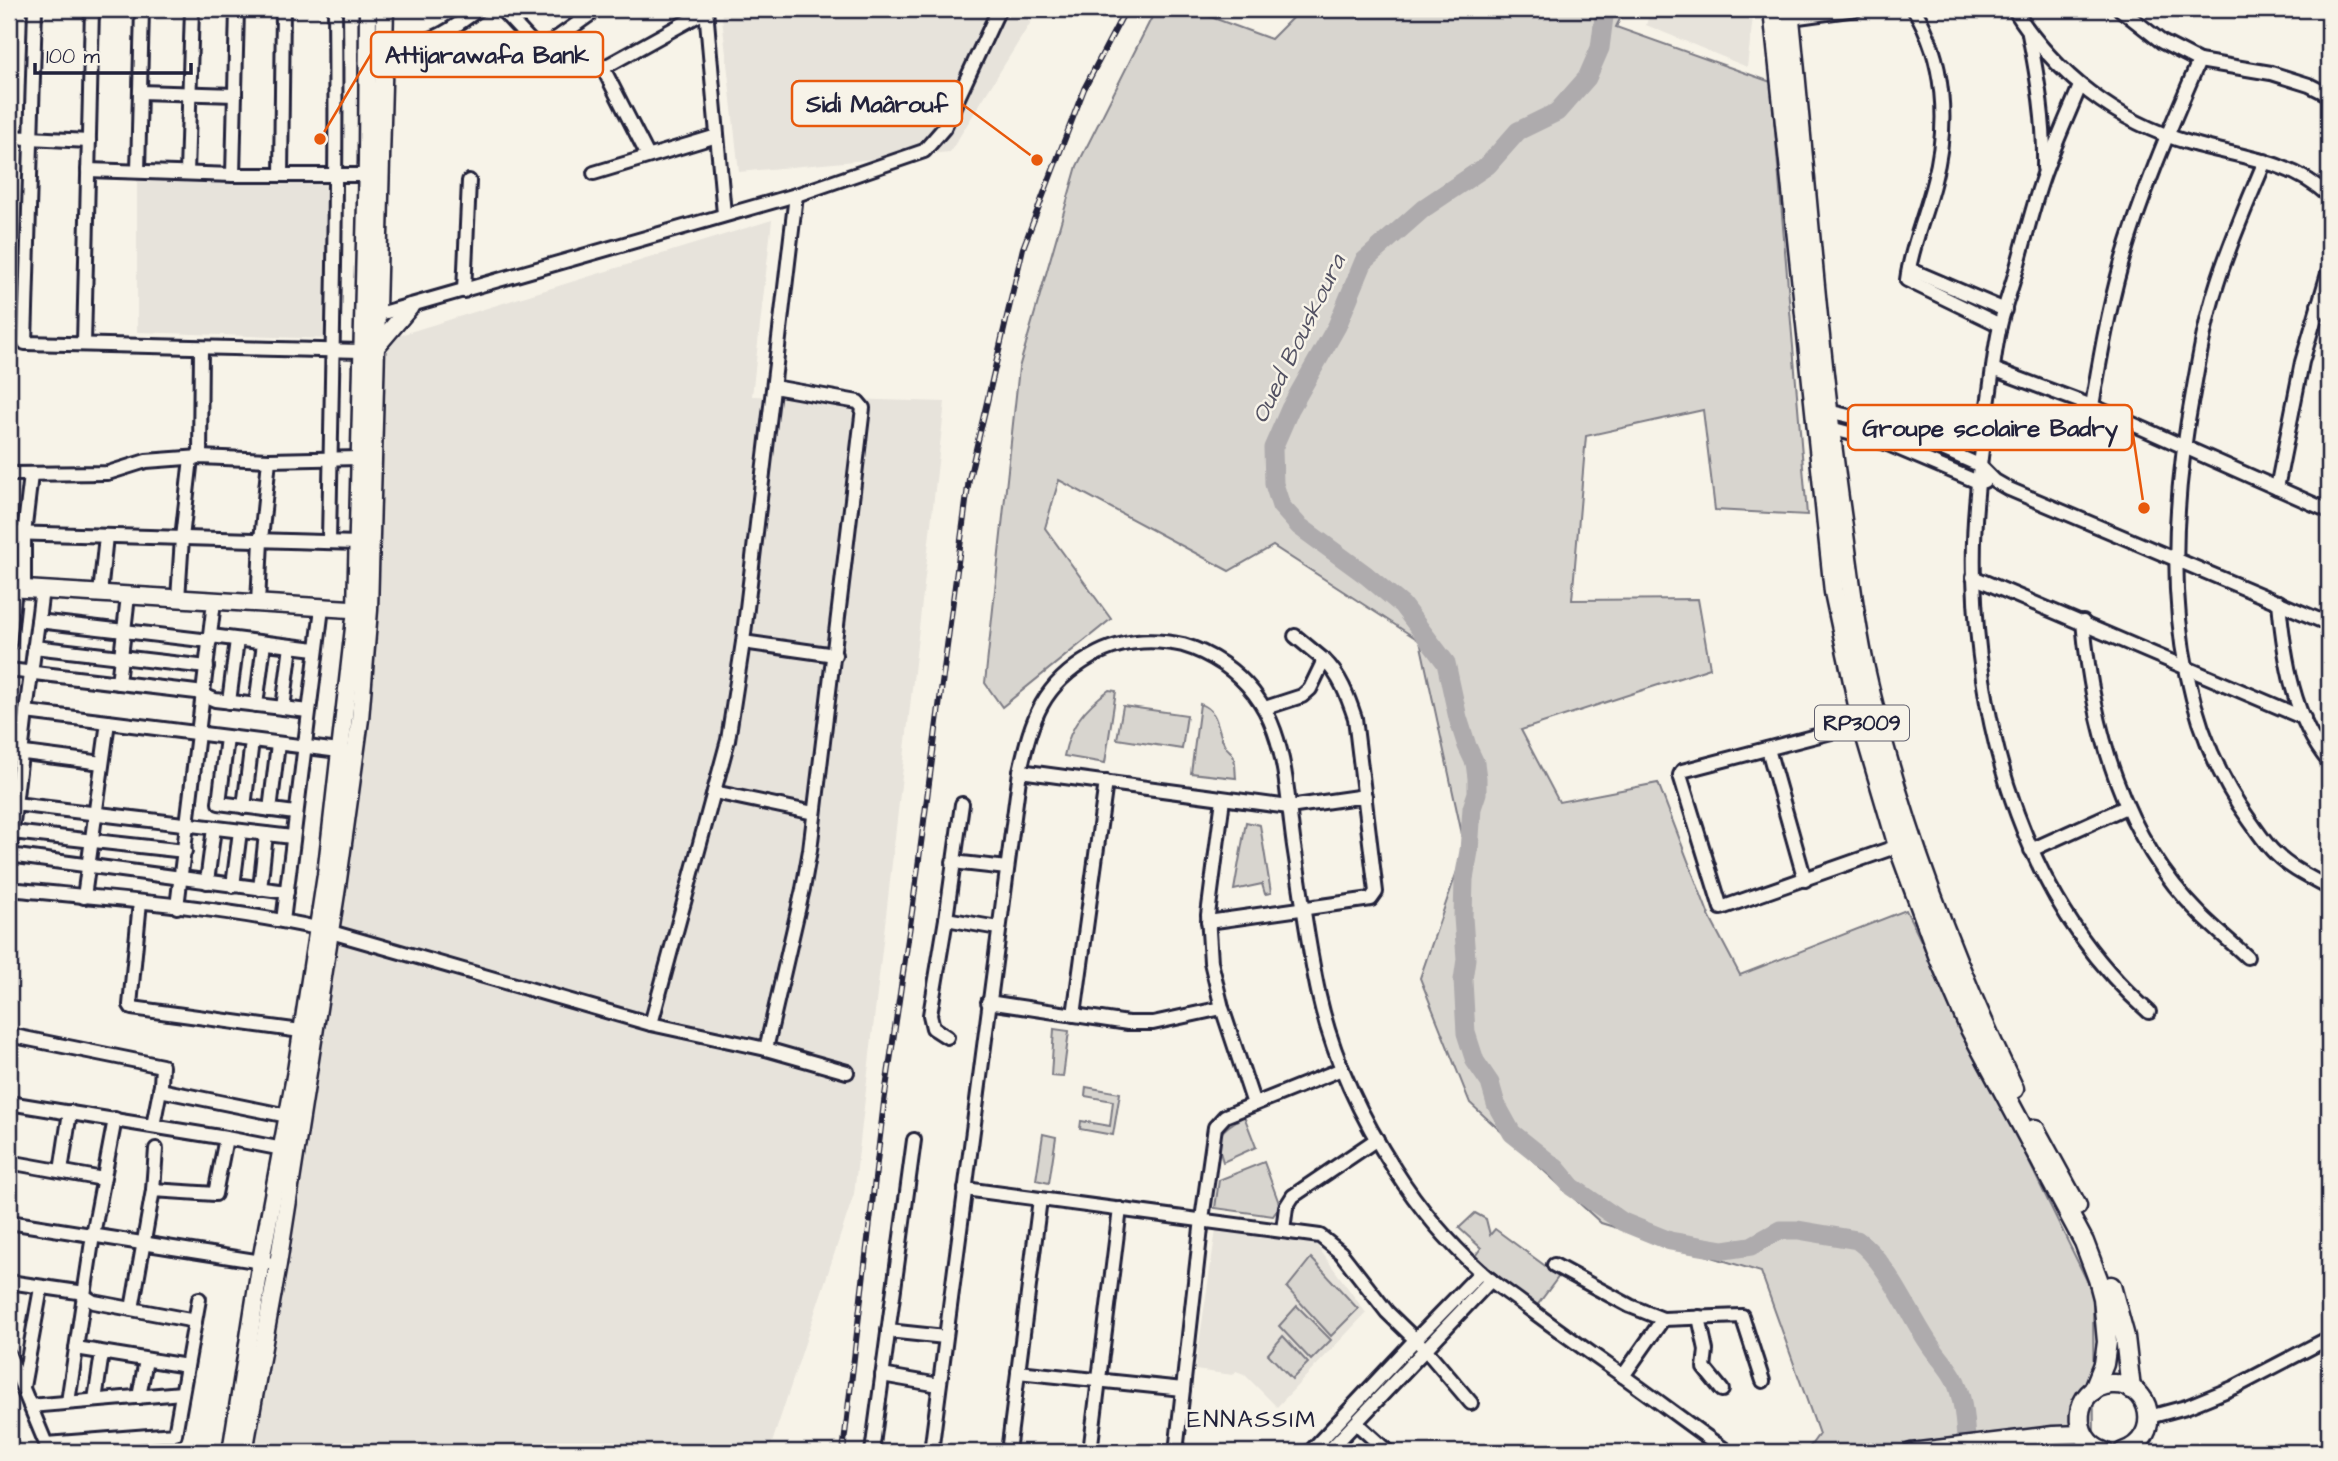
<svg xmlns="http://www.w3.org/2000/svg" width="2338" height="1461" viewBox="0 0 2338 1461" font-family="'Architects Daughter',sans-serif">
<rect width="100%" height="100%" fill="#f7f3e8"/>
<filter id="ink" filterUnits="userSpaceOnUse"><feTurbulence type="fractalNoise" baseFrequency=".0143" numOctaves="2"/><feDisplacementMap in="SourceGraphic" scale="14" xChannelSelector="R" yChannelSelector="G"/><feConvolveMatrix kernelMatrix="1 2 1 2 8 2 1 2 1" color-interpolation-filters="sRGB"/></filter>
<g filter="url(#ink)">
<g fill="#e7e3db">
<polygon points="721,9 1039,9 950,152 739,172"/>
<polygon points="1651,9 1754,9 1747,67 1646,25"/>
<polygon points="137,176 333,179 330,339 137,332"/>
<polygon points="772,220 752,396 945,402 854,1194 769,1452 250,1452 256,1380 387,339"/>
<polygon points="1216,1230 1315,1243 1366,1313 1277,1407 1244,1374 1236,1371 1233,1375 1195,1370"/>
</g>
<g fill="#d8d5cf" stroke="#7d7c85" stroke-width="2">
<polygon points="1156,9 1189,9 1271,39 1301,9 1625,9 1616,27 1771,82 1807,515 1715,510 1703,410 1586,436 1572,600 1698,599 1710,668 1521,730 1559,802 1658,783 1710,918 1740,975 1906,910 2093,1293 2094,1452 1806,1452 1819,1434 1761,1272 1601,1223 1470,1103 1420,978 1465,848 1420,641 1273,546 1229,571 1059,480 1045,528 1111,619 1002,707 985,683 1019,368 1077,166"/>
<path d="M 1109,690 L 1116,691 L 1105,763 L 1064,756 C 1070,726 1084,708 1109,690 Z"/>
<path d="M 1200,704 C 1221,711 1216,732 1226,747 C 1228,750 1232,752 1233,755 C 1236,762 1235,771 1236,778 L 1191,773 Z"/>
<polygon points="1123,706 1187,715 1182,749 1117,739"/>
<polygon points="1246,822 1260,825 1271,893 1265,894 1262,884 1234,890"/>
<polygon points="1054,1029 1069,1031 1063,1077 1051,1076"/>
<polygon points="1086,1087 1120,1093 1113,1135 1080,1129 1081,1121 1110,1126 1113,1101 1085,1096"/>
<path d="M 1244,1116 L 1256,1147 L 1223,1162 C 1213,1133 1221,1131 1244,1116 Z"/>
<polygon points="1043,1134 1056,1137 1049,1183 1036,1180"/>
<polygon points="1264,1162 1280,1206 1273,1216 1215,1208 1219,1180"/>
<polygon points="1475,1213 1486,1219 1490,1235 1495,1229 1559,1276 1536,1307 1473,1259 1481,1248 1459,1228"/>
<polygon points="1311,1258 1358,1309 1331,1336 1287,1288"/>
<polygon points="1297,1306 1331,1340 1311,1360 1279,1326"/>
<polygon points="1283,1336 1308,1363 1292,1379 1268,1354"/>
</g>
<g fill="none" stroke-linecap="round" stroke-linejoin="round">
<path stroke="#aeabad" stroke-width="19" d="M 1605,9 L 1600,48 L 1587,78 L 1557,112 L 1518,131 L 1488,165 L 1424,208 L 1364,261 L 1337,326 L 1290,409 L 1273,448 L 1274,484 L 1281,506 L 1299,526 L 1366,575 L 1402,605 L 1446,663 L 1458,718 L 1467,746 L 1475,763 L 1477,778 L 1477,793 L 1472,808 L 1469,851 L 1464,879 L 1463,917 L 1466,959 L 1463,980 L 1466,1033 L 1475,1061 L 1490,1083 L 1496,1104 L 1512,1133 L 1557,1169 L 1572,1187 L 1623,1222 L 1670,1241 L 1724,1250 L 1751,1246 L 1780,1230 L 1798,1230 L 1857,1240 C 1886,1260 1908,1312 1928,1342 C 1936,1355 1950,1368 1956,1382 C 1965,1404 1965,1430 1967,1452"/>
<g stroke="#22223b" stroke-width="18">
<g id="street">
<polyline points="35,9 25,343 362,351"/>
<polyline points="501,9 538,49 543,48 592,13 592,9"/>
<polyline points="706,9 724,214"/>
<path d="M 1914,9 C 1945,59 1949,125 1934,181 C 1926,214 1911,247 1907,280 L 2000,325"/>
<path d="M 2014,9 C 2054,73 2116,122 2190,143 C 2238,157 2291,160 2329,196"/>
<polyline points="2120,9 2162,42 2199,61 2271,73 2309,85 2329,95"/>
<polyline points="1784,19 1856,9"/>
<path d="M 2029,34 C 2038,80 2045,122 2044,168"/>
<path d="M 385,47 C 432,44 442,36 479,9"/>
<path d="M 2080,86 C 2068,115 2055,144 2044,174 C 2033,205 2025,239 2016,271 C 2011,289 2004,308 2000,326 C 1994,352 1992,379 1988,405 C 1980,462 1972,520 1974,578 C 1979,737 2026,904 2149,1012"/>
<polyline points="140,92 235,95"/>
<polyline points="9,137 89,141"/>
<polyline points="648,156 603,68 706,11"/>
<path d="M 2265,161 C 2248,202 2230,242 2217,284 C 2206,318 2200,353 2194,387 C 2167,529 2161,699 2250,821 C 2258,832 2266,845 2276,854 C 2291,869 2311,878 2329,888"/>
<polyline points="88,170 233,175 367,175"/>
<polyline points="138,171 142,9"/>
<polyline points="187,173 192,9"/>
<polyline points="594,173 717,136"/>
<polyline points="233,175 237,9"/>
<polyline points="281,175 283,9"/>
<polyline points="1909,269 2005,310"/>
<polyline points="464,291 469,181"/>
<polyline points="2318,305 2329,313"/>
<polyline points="369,317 796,195 924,151 944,128 999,9"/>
<polyline points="84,344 92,9"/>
<polyline points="1993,369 2092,406 2329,511"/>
<path d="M 2092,406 C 2100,359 2108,312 2121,265 C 2141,195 2170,128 2199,61"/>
<polyline points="1823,410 1884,424 1897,429 1979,465 1995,481 2009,489 2329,624"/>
<polyline points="1824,428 1830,428 1883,442 1978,482 1984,481"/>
<polyline points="200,457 201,348"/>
<polyline points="9,474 108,473 146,461 200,457 269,460 359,458"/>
<polyline points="2277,488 2302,362 2329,270"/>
<polyline points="9,533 358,543"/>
<path d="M 329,542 C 332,364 337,186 335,9"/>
<polyline points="1973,577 2304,718"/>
<polyline points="24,588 24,534 31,475"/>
<polyline points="100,594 106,536"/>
<polyline points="178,599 182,538 191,458"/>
<path d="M 2279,602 C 2284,657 2293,719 2329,762"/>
<polyline points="258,604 261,540 269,460"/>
<polyline points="38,621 42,589"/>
<path d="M 2083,622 C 2093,729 2122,836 2200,914 C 2215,929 2231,942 2247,957"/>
<polyline points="211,636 315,649"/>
<polyline points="1295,636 1324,660"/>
<polyline points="743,642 835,655"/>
<polyline points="9,644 15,588"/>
<polyline points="34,647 207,667"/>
<polyline points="9,670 196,692 215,700 308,711"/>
<polyline points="118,683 128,596"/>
<polyline points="229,702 237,640"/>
<polyline points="256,705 264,643"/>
<polyline points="283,708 291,646"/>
<polyline points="108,722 26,712 38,621 210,641"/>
<polyline points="1862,724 1682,771 1680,775 1721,908 1898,846"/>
<polyline points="227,738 219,803 295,813"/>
<polyline points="1768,749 1805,880"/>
<polyline points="9,751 102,763"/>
<polyline points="1020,771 1289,807 1365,796"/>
<polyline points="714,792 814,813"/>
<polyline points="15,804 292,837"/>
<polyline points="962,804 946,919 998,928"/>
<polyline points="244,807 252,741"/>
<polyline points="270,810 278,744"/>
<polyline points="12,832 185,851"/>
<polyline points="2031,850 2126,807"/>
<polyline points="9,855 287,892"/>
<polyline points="9,856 26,712"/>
<polyline points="953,862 1007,868"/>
<polyline points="207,882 214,828"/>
<polyline points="233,886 240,831"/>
<path d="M 9,889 C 111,899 216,906 317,928 L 651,1024 L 766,1049 L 847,1072"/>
<polyline points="260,889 266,834"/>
<polyline points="84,897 108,722 347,752"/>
<polyline points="140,902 130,1005 132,1008 301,1031"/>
<polyline points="177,907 214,602"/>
<polyline points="946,919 930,1015 933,1028 947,1037"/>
<polyline points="283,921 322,608"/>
<path d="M 1208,922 L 1371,899 L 1376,892 L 1355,718 C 1348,697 1340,675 1324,660 L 1310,689 L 1302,696 L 1265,708"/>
<polyline points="988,1002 1128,1023 1153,1023 1222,1008 1254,1104"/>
<polyline points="1222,1008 1211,962 1208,915 1223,799"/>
<polyline points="1074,1015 1106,782"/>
<polyline points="651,1024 728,740 743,642 796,195"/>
<polyline points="9,1035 162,1066 161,1085 153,1126"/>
<polyline points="766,1049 803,889 810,850 863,408 858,402 774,387"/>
<polyline points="160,1090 288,1116"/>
<polyline points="9,1103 226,1138 288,1150"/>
<polyline points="9,1162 103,1179"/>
<polyline points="61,1171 70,1112"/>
<polyline points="965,1189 1320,1236 1341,1253 1387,1312 1426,1350 1471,1403"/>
<polyline points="153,1190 156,1149"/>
<polyline points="9,1222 268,1263"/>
<polyline points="1283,1230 1286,1207 1293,1196 1377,1139"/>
<polyline points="1554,1265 1630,1306 1663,1319 1742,1316 1763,1381"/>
<polyline points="9,1282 78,1292 94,1302 195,1321"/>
<polyline points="132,1309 153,1190 215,1194 226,1138"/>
<polyline points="1699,1317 1706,1350 1704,1368 1722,1390"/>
<polyline points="888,1331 945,1337"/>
<polyline points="76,1348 187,1366"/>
<polyline points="9,1355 46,1444 175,1434 199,1299"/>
<polyline points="1018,1372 1183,1389"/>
<polyline points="882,1375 939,1385"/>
<polyline points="1623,1376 1663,1319"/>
<polyline points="23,1387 41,1288"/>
<polyline points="139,1397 146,1360"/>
<polyline points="95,1400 102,1353"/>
<polyline points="68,1402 93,1235 115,1119"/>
<polyline points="30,1406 182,1393"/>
<polyline points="2149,1417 2186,1407 2235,1387 2329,1338"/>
<polyline points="1356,1423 1388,1452"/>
<polyline points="872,1452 914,1140"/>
<path d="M 931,1452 C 959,1225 989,998 1020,771 C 1032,718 1042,685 1091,657 C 1120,640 1151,638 1183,645 C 1197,649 1211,656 1223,664 C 1287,708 1284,776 1294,846 C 1302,896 1308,947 1319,996 C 1333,1058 1361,1117 1395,1170 C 1419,1208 1449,1243 1481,1272 C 1495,1285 1512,1295 1527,1307 C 1554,1327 1582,1347 1609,1366 C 1649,1394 1688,1424 1728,1452"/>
<polyline points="1008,1452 1040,1199"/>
<polyline points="1090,1452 1120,1209"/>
<polyline points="1176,1452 1202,1219 1215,1127 1225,1116 1342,1069"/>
<polyline points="1310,1452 1415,1340 1481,1272"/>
<polyline points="1328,1452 1491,1280"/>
</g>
</g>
<g stroke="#22223b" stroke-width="21">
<g id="secondary">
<polyline points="376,347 410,307"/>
<polyline points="9,588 366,610"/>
<polyline points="231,1452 261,1261 296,1071 326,875 356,610 367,161 368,9"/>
<polyline points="244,1452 278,1264 337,887 360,719 369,610 385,9"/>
<polyline points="1911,1452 2053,1435 2082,1434"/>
</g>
</g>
<g stroke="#22223b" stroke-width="23">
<g id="primary">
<polyline points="1773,9 1834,592 1862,724 1898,846 1939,958 1969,1027 2084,1242 2098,1279 2103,1298 2107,1342 2104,1364 2093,1391"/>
<path d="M 1789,9 C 1806,179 1818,350 1842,520 C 1849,569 1854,620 1865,669 C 1897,814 1950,955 2014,1089"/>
<polyline points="2035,1129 2077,1206"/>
<polyline points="2111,1286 2125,1337 2131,1389"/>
<path d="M 2104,1452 C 2069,1440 2072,1387 2111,1384 C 2153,1381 2163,1439 2123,1452"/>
</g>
</g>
<use href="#street" stroke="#f7f3e8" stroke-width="12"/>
<use href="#secondary" stroke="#f7f3e8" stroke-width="16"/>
<use href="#primary" stroke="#f7f3e8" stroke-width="18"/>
<g stroke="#22223b" stroke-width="6">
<polyline id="rail" points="843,1452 884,1102 912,912 969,479 1023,248 1084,89 1126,9"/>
</g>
<use href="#rail" stroke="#f7f3e8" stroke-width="3.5" stroke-dasharray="10" stroke-linecap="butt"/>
</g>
</g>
<g text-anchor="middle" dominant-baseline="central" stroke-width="5" stroke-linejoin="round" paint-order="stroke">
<rect fill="#f7f3e8" stroke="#62616f" stroke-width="2" x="1815" y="705.5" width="94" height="35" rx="5"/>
<g font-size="21" font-weight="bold" fill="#22223b">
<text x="1862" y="723">RP3009</text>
</g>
<g font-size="24" font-style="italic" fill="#535263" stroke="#f7f3e8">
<text transform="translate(1299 339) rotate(-64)">Oued Bouskoura</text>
</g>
<g font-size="24" letter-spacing="2" fill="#22223b" stroke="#f7f3e8">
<text x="1252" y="1420">ENNASSIM</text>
</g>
</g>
<path fill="none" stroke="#e8590c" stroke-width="2.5" d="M320 139L371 54M1037 160L962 104M2144 508L2132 428"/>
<g fill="#e8590c" stroke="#f7f3e8" stroke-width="2.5">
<circle cx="320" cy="139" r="7"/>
<circle cx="1037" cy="160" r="7"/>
<circle cx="2144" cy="508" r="7"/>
</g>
<g fill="#f7f3e8" stroke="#e8590c" stroke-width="2.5">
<rect x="371" y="32" width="232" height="45" rx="7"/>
<rect x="792" y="81" width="170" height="45" rx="7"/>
<rect x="1848" y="405" width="284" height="45" rx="7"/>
</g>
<g font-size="24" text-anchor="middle" font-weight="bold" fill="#22223b">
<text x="487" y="63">Attijarawafa Bank</text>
<text x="877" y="112">Sidi Maârouf</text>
<text x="1990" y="436">Groupe scolaire Badry</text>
</g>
<rect width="2338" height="1461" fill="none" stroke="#f7f3e8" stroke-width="35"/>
<rect x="18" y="18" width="2303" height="1426" fill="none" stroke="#22223b" stroke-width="2.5" filter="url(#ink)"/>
<path d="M35 63v10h156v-10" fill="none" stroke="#22223b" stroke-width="3.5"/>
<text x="46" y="63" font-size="21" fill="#22223b" stroke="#f7f3e8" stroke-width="5" paint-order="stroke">100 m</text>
</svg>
